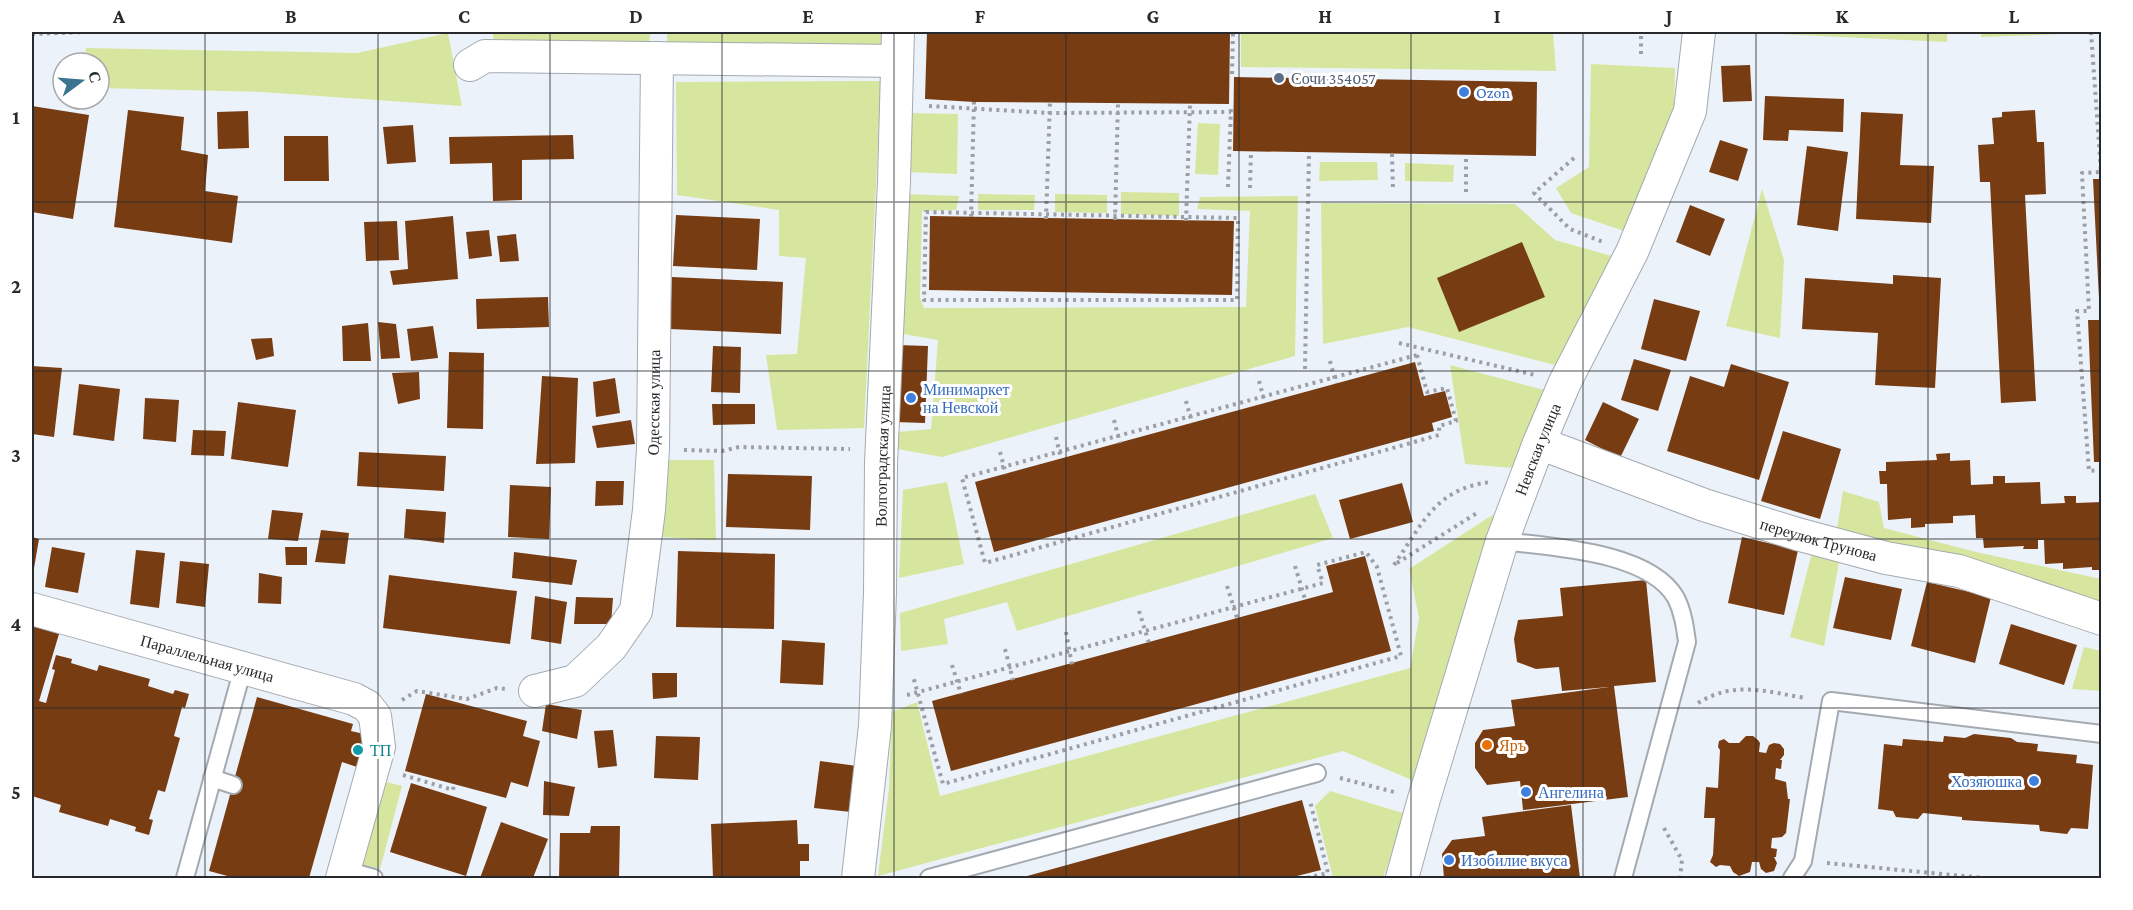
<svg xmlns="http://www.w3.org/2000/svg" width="2133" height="910" viewBox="0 0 2133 910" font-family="'Crimson Pro',serif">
<rect width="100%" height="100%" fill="#ecf2fa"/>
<g fill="#d6e69e">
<polygon points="492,32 650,32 649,50 496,48"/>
<polygon points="667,32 884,32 885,51 667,51"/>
<polygon points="1241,32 1553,33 1556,71 1241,67"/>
<polygon points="1736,32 1947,32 1947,42"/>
<polygon points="1981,32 2065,32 2066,34 1981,37"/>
<polygon points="448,33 462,106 262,92 99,88 99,63 84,63 86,48 357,53"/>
<polygon points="1591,64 1675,68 1674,109 1624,231 1571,213 1556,188 1589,167"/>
<polygon points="881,81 864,428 777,430 766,355 797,354 806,258 779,256 779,210 677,195 676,82"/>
<polygon points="908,113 958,114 957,174 906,172"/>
<polygon points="1198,123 1220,124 1218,175 1195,174"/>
<polygon points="1320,162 1377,162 1378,180 1319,181"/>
<polygon points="1405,163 1454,165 1453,182 1405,181"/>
<polygon points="1762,189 1784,260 1780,338 1726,326"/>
<polygon points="1121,192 1179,193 1179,216 1121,214"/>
<polygon points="905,194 959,196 956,210 922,211 920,298 924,308 1246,307 1250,211 1197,209 1200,197 1298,196 1295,356 942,457 892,448 898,432 931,429 938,340 898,333"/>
<polygon points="978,194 1035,195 1034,210 978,210"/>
<polygon points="1055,194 1107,195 1107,213 1055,212"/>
<polygon points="1321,203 1515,204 1555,240 1612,256 1555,365 1408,327 1323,344"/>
<polygon points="1450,365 1548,391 1514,468 1465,464"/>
<polygon points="664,460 714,460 716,540 659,537"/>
<polygon points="947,482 964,564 899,578 903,490"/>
<polygon points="1843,491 1879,502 1884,528 1976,552 2101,579 2101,610 1974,563 1837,529"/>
<polygon points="1315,494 1333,538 1017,631 1007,602 944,619 948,644 901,651 900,613"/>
<polygon points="1494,514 1419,783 1343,751 878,876 889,788 892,712 917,702 940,796 1410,668 1419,618 1409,569"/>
<polygon points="1812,553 1839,562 1824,646 1790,637"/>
<polygon points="2084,647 2101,651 2101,691 2072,689"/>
<polygon points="379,780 402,786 380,869 358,863"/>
<polygon points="1330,791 1406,814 1383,878 1333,878 1315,806"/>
</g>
<g fill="#783c13">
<polygon points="927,32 1230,32 1229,104 974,102 925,99"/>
<polygon points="1750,65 1752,101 1723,102 1721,66"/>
<polygon points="1234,77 1537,82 1536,156 1233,151"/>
<polygon points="1765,96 1844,99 1843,132 1789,130 1788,141 1763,140"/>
<polygon points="32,106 89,115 73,219 32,212"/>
<polygon points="128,110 184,117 181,150 208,155 205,191 238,196 232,243 114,227"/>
<polygon points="2035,110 2037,142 2044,142 2046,194 2025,195 2036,401 2001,403 1990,182 1980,182 1978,145 1994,144 1992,118 2002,117 2002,112"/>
<polygon points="248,111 249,148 218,149 217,112"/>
<polygon points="1861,112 1903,114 1900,165 1934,166 1931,223 1856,219"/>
<polygon points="413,125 416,162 387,164 383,127"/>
<polygon points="573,135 574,159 522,160 522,200 493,201 492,163 450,164 449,137"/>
<polygon points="284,136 328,136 329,181 284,181"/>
<polygon points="1720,140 1748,149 1738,181 1709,172"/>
<polygon points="1807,146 1848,152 1838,231 1797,225"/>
<polygon points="2093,179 2102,179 2102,318 2100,318"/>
<polygon points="1690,205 1725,219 1710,256 1676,242"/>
<polygon points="676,215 760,219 757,270 673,266"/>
<polygon points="453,216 458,279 393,285 390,271 408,269 405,221"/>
<polygon points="930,216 1234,221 1232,295 929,290"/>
<polygon points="397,221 399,260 366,261 364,222"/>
<polygon points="489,230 492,256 469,259 466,232"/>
<polygon points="516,234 519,261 500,262 497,236"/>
<polygon points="1522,242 1545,297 1459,332 1437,278"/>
<polygon points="1893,275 1941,278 1935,388 1875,385 1878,333 1802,329 1805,278 1893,284"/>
<polygon points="672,277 783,282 781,334 670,329"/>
<polygon points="548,297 549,327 477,329 476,299"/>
<polygon points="1654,299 1700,311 1686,361 1641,349"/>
<polygon points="2088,320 2102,320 2102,462 2094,462"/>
<polygon points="378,322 396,324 400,358 381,359"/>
<polygon points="368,323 371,361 343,361 342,326"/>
<polygon points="433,326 438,358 411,361 407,329"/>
<polygon points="272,338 274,356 256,360 251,339"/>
<polygon points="897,345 928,346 925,423 894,422"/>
<polygon points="713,346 741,347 740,393 711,392"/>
<polygon points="449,352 484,353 483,429 447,428"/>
<polygon points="1634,359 1671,370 1658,411 1621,400"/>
<polygon points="1415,362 1424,396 1445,391 1452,417 1432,423 1434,431 994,552 975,482"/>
<polygon points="1731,364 1789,382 1759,480 1667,451 1690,376 1724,387"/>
<polygon points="32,366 62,368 54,437 32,434"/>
<polygon points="419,372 420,399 398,404 392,373"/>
<polygon points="542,376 578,378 575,463 536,464"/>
<polygon points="615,378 620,413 596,417 593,382"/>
<polygon points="79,384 120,389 114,441 73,435"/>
<polygon points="145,398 179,400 176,442 143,439"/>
<polygon points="238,402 296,410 288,467 231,459"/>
<polygon points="1603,402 1639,419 1620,458 1585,440"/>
<polygon points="712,404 755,404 755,424 713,425"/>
<polygon points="631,420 635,444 597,448 592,426"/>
<polygon points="193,430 226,431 224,456 191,455"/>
<polygon points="1783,431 1841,449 1820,519 1761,501"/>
<polygon points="359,452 446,456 444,491 357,486"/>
<polygon points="1950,453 1950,461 1970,460 1971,485 1993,484 1993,476 2005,476 2005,483 2040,482 2041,504 2065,503 2064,496 2076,496 2076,503 2102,502 2102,570 2092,570 2092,567 2063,569 2063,563 2045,564 2044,540 2038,540 2038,549 2023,549 2024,546 1984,548 1983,538 1976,538 1975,515 1953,516 1953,523 1925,524 1925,527 1911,528 1911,518 1888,520 1887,484 1880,484 1879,471 1886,471 1886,462 1937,460 1936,454"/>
<polygon points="728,474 812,476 810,530 726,527"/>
<polygon points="596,481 624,481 623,505 595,506"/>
<polygon points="1402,483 1413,522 1350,539 1339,500"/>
<polygon points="510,485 551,487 549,539 508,537"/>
<polygon points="406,509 446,512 444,543 404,538"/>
<polygon points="272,510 303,513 298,541 268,539"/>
<polygon points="321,530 349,533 345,564 315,562"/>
<polygon points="32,537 39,539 33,574 32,574"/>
<polygon points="1742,537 1798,550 1784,615 1728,603"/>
<polygon points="52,547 85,553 78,593 45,587"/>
<polygon points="285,547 307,547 307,565 286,565"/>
<polygon points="136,550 165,553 159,608 130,604"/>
<polygon points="678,551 775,554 774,629 676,627"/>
<polygon points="514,552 577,560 572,585 512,578"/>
<polygon points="1365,556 1391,651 951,771 932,701 1333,592 1326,566"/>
<polygon points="180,561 209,564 205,607 176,603"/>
<polygon points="259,573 282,577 281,604 258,603"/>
<polygon points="389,575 517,591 510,644 383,628"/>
<polygon points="1845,577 1902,589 1891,640 1833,628"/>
<polygon points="1646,580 1656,682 1614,686 1628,797 1523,810 1520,781 1487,785 1475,768 1475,743 1483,730 1515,726 1511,700 1609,687 1562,691 1559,667 1536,669 1517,662 1514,639 1518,620 1563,616 1560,588"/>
<polygon points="1927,582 1991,597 1975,663 1911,646"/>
<polygon points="535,596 567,602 561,644 531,639"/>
<polygon points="576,597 613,598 611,624 574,624"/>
<polygon points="2011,624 2077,645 2064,685 1999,664"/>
<polygon points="32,626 59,634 39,701 46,703 55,670 52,669 56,655 72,659 71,663 97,671 99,665 150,679 148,686 173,694 175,690 189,694 185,708 182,707 174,736 180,738 165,792 158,790 149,819 153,820 149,835 135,831 136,827 110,819 108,826 59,812 61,805 32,796"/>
<polygon points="782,640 825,643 823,685 780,683"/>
<polygon points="652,673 677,673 677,697 653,699"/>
<polygon points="426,694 527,721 523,736 540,741 528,787 511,782 506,798 405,771"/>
<polygon points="257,697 353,724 351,731 373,736 363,769 342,762 309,878 235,878 209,871"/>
<polygon points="546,704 582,710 577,739 542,731"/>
<polygon points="613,730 617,766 598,768 594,731"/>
<polygon points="1974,734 2011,738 2017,742 2038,744 2037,751 2077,755 2076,763 2093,765 2088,829 2071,828 2067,834 2040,831 2039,825 1962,820 1962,817 1923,813 1918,819 1896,817 1893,811 1878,809 1884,744 1902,746 1903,739 1943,742 1944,736 1965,738"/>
<polygon points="656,736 700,737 698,780 654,778"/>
<polygon points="1746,736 1753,736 1758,740 1760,743 1759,752 1766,753 1769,745 1774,743 1780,744 1784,749 1784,755 1780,760 1782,760 1781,769 1776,768 1775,779 1786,782 1788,799 1790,799 1786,833 1782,837 1772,838 1771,848 1777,849 1776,857 1774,857 1777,863 1774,871 1766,873 1761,869 1759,862 1752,862 1750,872 1739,876 1733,872 1730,866 1720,865 1716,867 1710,862 1713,855 1715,818 1704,818 1706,787 1718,788 1720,750 1718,747 1719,741 1724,739 1729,743 1739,743"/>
<polygon points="820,761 857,766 851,812 814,808"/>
<polygon points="544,781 575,787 569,816 543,815"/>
<polygon points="411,783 487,807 466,876 390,852"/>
<polygon points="1302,800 1321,870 1289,878 1020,878"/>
<polygon points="1571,805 1580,878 1444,878 1442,854 1452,840 1485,836 1482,817"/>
<polygon points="797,820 798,844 809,844 809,861 800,861 800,878 713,878 711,824"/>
<polygon points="501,822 548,839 533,878 480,878"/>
<polygon points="591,826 620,826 619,878 559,878 560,833 590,833"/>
</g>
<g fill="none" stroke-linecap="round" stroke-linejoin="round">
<g stroke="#a4aab1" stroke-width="20">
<g id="service">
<path d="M 1502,541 C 1551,547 1649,551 1676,598 C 1683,612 1685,627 1687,642 L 1623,878"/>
<polyline points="212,778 233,785"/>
<polyline points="345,870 374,878"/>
<polyline points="185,878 243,668"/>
<polyline points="929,878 1317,773"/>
<polyline points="1792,878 1803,861 1831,701 2102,734"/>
</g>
</g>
<g stroke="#a4aab1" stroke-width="34">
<g id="minor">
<polyline points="470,65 485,56 897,61"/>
<path id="s1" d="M 1539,443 L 1704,505 L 1797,534 L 1886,558 L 1959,571 L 2102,619"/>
<path id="s2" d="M 32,609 L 354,699 L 367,706 L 375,716 L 379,747 L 342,878"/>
<path id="s3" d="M 535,691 L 575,681 L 611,647 L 636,611 L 649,510 L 653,449 L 657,58"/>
<path id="s4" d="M 858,878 L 875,726 L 880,593 L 881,463 L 894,181 L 898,32"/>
<path id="s5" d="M 1402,878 L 1424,799 L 1502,541 L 1539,443 L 1565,382 L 1632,252 L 1690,111 L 1699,32"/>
</g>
</g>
<g stroke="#9ca0a6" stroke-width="4" stroke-dasharray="3 4.5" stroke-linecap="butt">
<polyline points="2091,32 2101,172 2082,173 2089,311 2077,311 2089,471 2102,470"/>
<polyline points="32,34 87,32"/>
<polyline points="1641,54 1641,32"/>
<polyline points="1232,74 1233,32"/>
<polyline points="929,106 1050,113 1231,112"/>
<polyline points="1392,154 1393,190"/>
<polyline points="1574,158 1534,193 1570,229 1603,242"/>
<polyline points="1228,187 1231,109"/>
<polyline points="1250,188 1251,151"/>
<polyline points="1466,192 1466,155"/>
<polygon points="926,212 1238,218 1237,300 924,300"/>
<polyline points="971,217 974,102"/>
<polyline points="1046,219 1050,101"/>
<polyline points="1115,220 1118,102"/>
<polyline points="1186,221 1190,104"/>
<polyline points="1399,343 1535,375"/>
<polygon points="1417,355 1427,392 1447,388 1456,421 1439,426 1439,435 985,563 962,478"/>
<polyline points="1330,361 1336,383"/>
<polyline points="1305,369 1309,152"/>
<polyline points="1259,381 1265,403"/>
<polyline points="1186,401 1192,423"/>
<polyline points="1114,420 1120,443"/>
<polyline points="1056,437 1061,459"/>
<polyline points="684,450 722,451 739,447 850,449"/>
<polyline points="1000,452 1006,474"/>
<polyline points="1397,563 1477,513"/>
<path d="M 1394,565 C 1423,523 1436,488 1491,482"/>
<polyline points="1295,566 1305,599"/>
<polyline points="1227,586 1237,618"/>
<polyline points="1139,611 1149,643"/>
<polyline points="1066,632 1072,665"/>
<polyline points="1005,649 1013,680"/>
<polyline points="952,665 961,694"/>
<polyline points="907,695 1323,583 1317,565 1366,552 1377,567 1401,656 943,784 913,676"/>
<polyline points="402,700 417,691 467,699 497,688 506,689"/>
<path d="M 1698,703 C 1735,680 1766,692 1806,698"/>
<polyline points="403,775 453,790 454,784"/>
<polyline points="1340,778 1394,792"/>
<polyline points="1664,828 1682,860 1680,878"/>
<polyline points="1827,863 1984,878"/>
<polyline points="1307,878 1328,873 1310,801"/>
</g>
<use href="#service" stroke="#fff" stroke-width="16"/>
<use href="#minor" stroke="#fff" stroke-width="32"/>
</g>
<path fill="none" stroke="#27292c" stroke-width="1.5" stroke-opacity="0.55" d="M 205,32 L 205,878M 378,32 L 378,878M 550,32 L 550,878M 722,32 L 722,878M 894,32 L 894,878M 1066,32 L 1066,878M 1239,32 L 1239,878M 1411,32 L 1411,878M 1583,32 L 1583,878M 1756,32 L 1756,878M 1928,32 L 1928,878M 32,202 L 2102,202M 32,371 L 2102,371M 32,539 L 2102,539M 32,708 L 2102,708"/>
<circle fill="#5c6f8a" stroke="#fff" stroke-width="2" cx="1279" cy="78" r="6"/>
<g fill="#3f7fe0" stroke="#fff" stroke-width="2">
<circle cx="1464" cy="92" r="6"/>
<circle cx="911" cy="398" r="6"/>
<circle cx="2034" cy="781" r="6"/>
<circle cx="1526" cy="792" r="6"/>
<circle cx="1449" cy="860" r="6"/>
</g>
<circle fill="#e8710a" stroke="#fff" stroke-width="2" cx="1487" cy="745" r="6"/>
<circle fill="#0f9aa8" stroke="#fff" stroke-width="2" cx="358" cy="750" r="6"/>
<g text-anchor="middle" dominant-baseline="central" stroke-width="6" stroke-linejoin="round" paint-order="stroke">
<g font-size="16" fill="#4e5e75" stroke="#fff" text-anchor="start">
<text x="1291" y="78">Сочи 354057</text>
</g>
<g font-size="16" fill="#366cbe" stroke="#fff" text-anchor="start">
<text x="1476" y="92">Ozon</text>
<text x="923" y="389">Минимаркет<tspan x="923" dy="18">на Невской</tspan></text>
<text x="2022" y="781" text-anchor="end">Хозяюшка</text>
<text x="1538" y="792">Ангелина</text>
<text x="1461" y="860">Изобилие вкуса</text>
</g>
<g font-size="16" fill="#27292c" stroke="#fff">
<text stroke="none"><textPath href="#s3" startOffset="344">Одесская улица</textPath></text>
<text stroke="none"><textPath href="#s5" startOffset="450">Невская улица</textPath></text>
<text stroke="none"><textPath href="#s4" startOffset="423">Волгоградская улица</textPath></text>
<text stroke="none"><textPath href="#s1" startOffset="296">переулок Трунова</textPath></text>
<text stroke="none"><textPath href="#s2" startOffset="182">Параллельная улица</textPath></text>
</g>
<g font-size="16" fill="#c56008" stroke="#fff" text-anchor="start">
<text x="1499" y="745">Яръ</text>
</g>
<g font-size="16" fill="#0d838f" stroke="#fff" text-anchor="start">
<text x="370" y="750">ТП</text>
</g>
</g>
<rect width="2133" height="910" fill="none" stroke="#ffffff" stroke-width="66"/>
<g transform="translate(81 81) rotate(74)"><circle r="28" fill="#ffffff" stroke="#a9a9ab" stroke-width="1.5"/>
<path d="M0-4.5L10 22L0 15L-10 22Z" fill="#3c738e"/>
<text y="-9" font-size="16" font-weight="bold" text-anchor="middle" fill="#27292c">С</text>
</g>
<rect x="33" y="33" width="2067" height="844" fill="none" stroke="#27292c" stroke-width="2"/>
<g font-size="20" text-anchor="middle" font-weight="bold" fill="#27292c">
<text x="119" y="23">A</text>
<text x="291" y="23">B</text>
<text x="464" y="23">C</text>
<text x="636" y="23">D</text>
<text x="808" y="23">E</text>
<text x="980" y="23">F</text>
<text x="1153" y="23">G</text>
<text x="1325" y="23">H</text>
<text x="1497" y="23">I</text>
<text x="1669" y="23">J</text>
<text x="1842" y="23">K</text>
<text x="2014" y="23">L</text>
<text x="16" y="124">1</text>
<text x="16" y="293">2</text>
<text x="16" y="462">3</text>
<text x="16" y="631">4</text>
<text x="16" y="799">5</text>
</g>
</svg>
